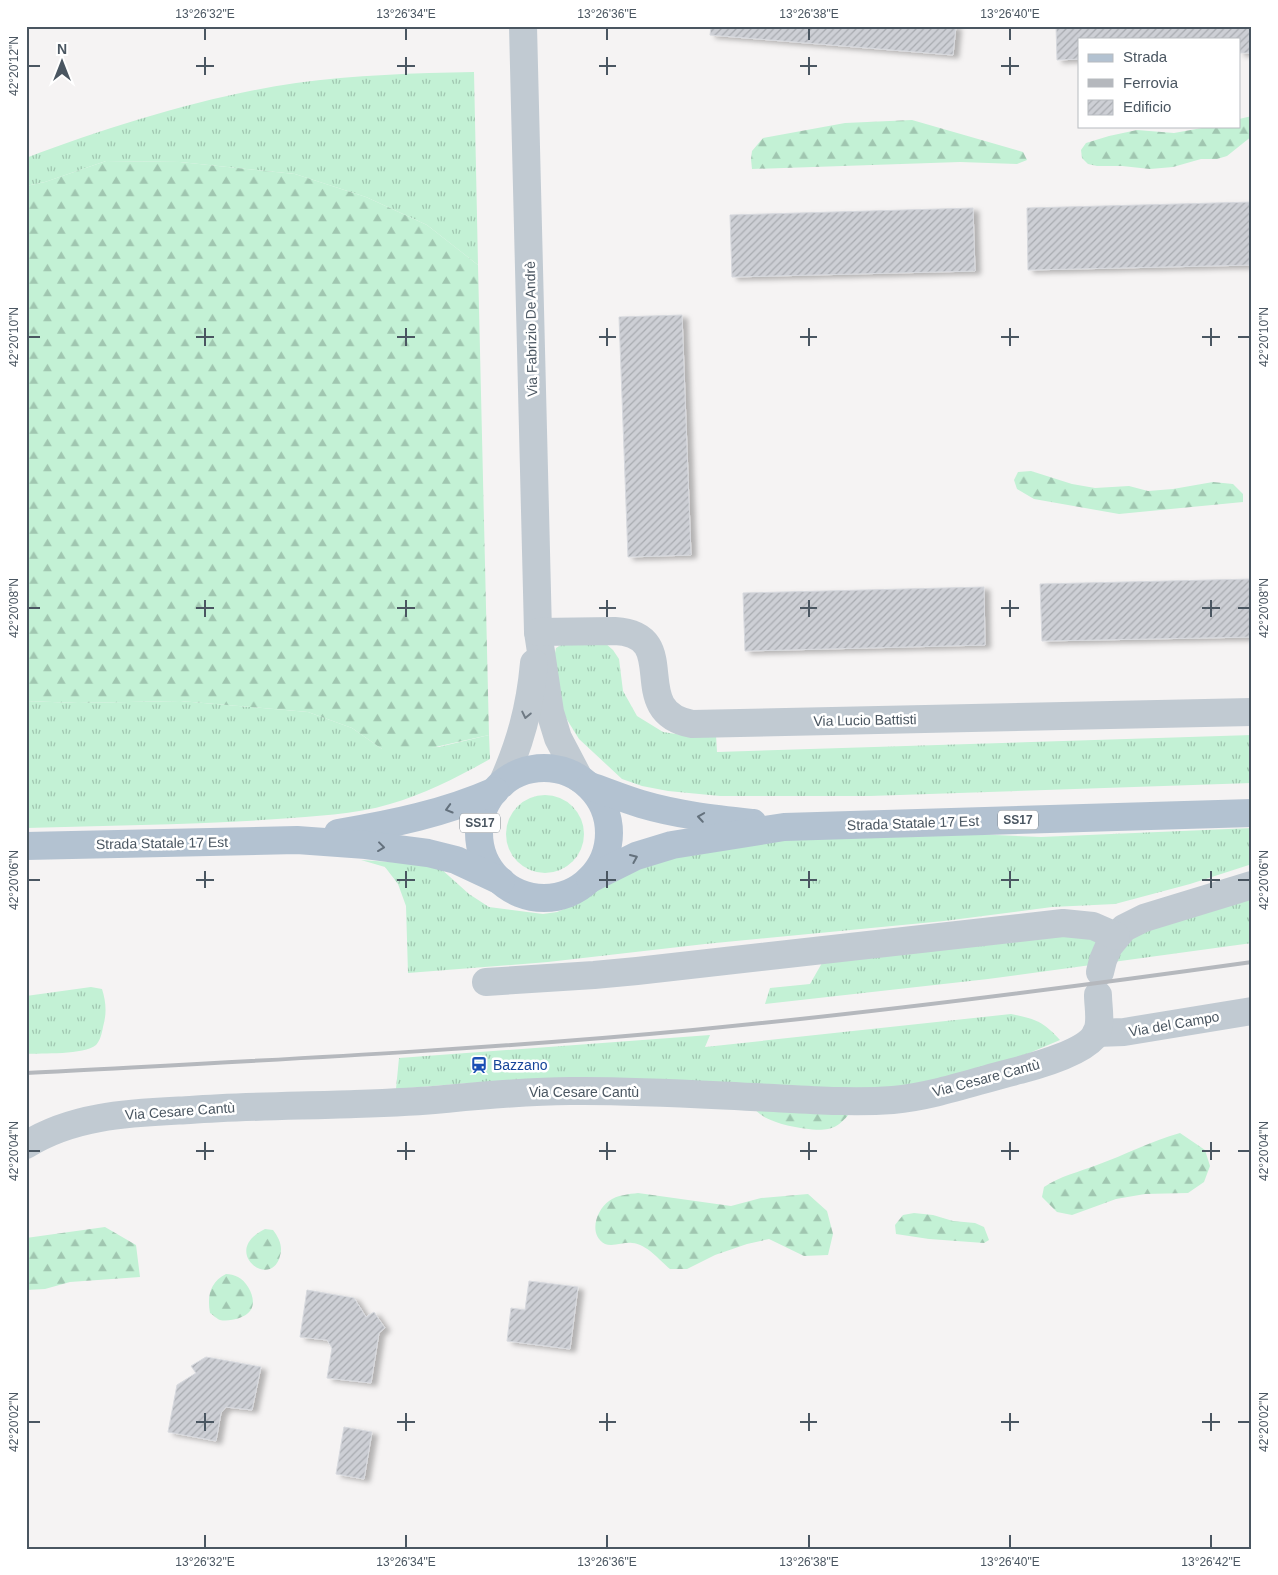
<svg xmlns="http://www.w3.org/2000/svg" width="1278" height="1575" viewBox="0 0 1278 1575" font-family="Helvetica,sans-serif">
<defs>
<pattern id="grass-tufts" width="24" height="20" patternUnits="userSpaceOnUse" patternTransform="scale(1.25)"><rect width="24" height="20" fill="#c3f1d5"/><path d="M3 7l-1-3M5 7V3M7 7l1-3M15 17l-1-3M17 17v-4M19 17l1-3" fill="none" stroke="#a0c6b0"/></pattern>
<pattern id="forest-firs" width="22" height="20" patternUnits="userSpaceOnUse" patternTransform="scale(1.25)"><rect width="22" height="20" fill="#c3f1d5"/><path d="M5 1l3.5 6h-7zM16 11l3.5 6h-7z" fill="#a0c6b0"/></pattern>
<pattern id="building-hatch" width="6" height="6" patternUnits="userSpaceOnUse" patternTransform="scale(1.25)"><rect width="6" height="6" fill="#cdcfd5"/><path d="M-1 1l2-2M0 6l6-6M5 7l2-2" fill="none" stroke="#a8abb0"/></pattern>
<filter id="shadow"><feDropShadow dx="5.5" dy="3" stdDeviation="2.5" flood-color="#0004"/></filter>
</defs>
<rect width="100%" height="100%" fill="#f5f3f3"/>
<g fill="url(#grass-tufts)">
<path d="M 474,72 L 478,265 L 427,225 L 366,197 L 295,174 L 180,162 L 106,161 L 45,182 L 26,186 L 26,158 C 111,126 207,96 296,83 C 355,75 414,73 474,72 Z"/>
<polygon points="605,643 613,650 619,659 623,691 637,716 663,732 689,736 716,735 717,752 1252,735 1252,783 870,796 720,796 668,791 642,786 622,779 579,739 566,718 558,698 554,658 556,648 563,644"/>
<path d="M 26,701 L 78,703 L 180,701 L 308,712 L 352,728 L 382,749 L 439,747 L 489,735 L 490,759 C 458,777 425,794 390,804 C 354,815 314,816 277,819 C 194,825 110,825 26,828 Z"/>
<circle cx="545" cy="834" r="39"/>
<polygon points="1252,828 1252,864 1190,884 1115,904 1052,907 944,921 705,944 548,962 408,973 406,906 398,884 385,867 361,860 405,863 440,868 469,894 489,907 543,914 557,912 579,903 629,864 737,842 950,833 1041,837"/>
<polygon points="1252,890 1252,943 988,979 765,1004 770,988 810,984 822,963 1086,932"/>
<path d="M 91,987 L 102,989 C 106,1002 107,1013 103,1027 C 102,1033 100,1041 96,1045 C 84,1055 42,1053 26,1054 L 26,996 Z"/>
<path d="M 1011,1014 C 1035,1019 1043,1021 1060,1040 L 1020,1057 L 912,1086 L 871,1092 L 598,1079 L 470,1083 L 396,1089 L 399,1058 L 710,1035 L 705,1047 Z"/>
</g>
<g fill="url(#forest-firs)">
<polygon points="1252,116 1252,136 1227,156 1217,159 1201,159 1173,167 1150,169 1122,166 1097,166 1088,164 1082,158 1081,150 1086,143 1109,136 1137,130 1174,133 1213,126 1239,126 1239,119"/>
<polygon points="912,120 1023,152 1027,160 1017,164 960,162 752,169 751,159 752,151 763,138 845,123"/>
<polygon points="106,161 180,162 295,174 366,197 427,225 478,265 489,735 413,752 382,749 352,728 308,712 180,701 78,703 26,701 26,186 45,182"/>
<polygon points="1031,471 1072,484 1095,488 1129,486 1148,491 1173,489 1213,482 1233,484 1243,494 1243,502 1119,514 1034,499 1017,489 1014,480 1018,472"/>
<path d="M 752,1105 L 850,1113 C 844,1120 838,1127 828,1129 C 813,1132 776,1125 763,1116 C 758,1113 755,1110 752,1105 Z"/>
<path d="M 1180,1133 L 1205,1150 L 1210,1166 L 1204,1182 L 1188,1193 L 1145,1194 L 1116,1199 L 1072,1215 L 1057,1212 L 1042,1197 L 1044,1187 C 1060,1176 1079,1172 1097,1165 C 1125,1155 1151,1141 1180,1133 Z"/>
<path d="M 638,1193 L 731,1206 L 761,1198 L 808,1194 L 827,1211 L 833,1234 L 828,1255 L 804,1256 L 769,1239 L 747,1244 L 715,1255 L 687,1269 L 670,1269 C 659,1260 647,1244 632,1243 C 624,1242 613,1247 605,1244 C 588,1235 596,1210 609,1201 C 617,1195 629,1194 638,1193 Z"/>
<polygon points="914,1213 933,1215 953,1221 975,1223 984,1227 989,1240 984,1243 929,1239 896,1234 895,1225 903,1215"/>
<polygon points="105,1227 136,1245 140,1277 70,1282 45,1289 26,1290 26,1238"/>
<path d="M 265,1229 L 273,1230 C 279,1238 283,1246 280,1256 C 271,1291 219,1251 265,1229 Z"/>
<path d="M 226,1274 C 230,1274 234,1275 238,1277 C 248,1282 258,1301 250,1311 C 245,1318 229,1322 220,1320 C 217,1319 213,1315 210,1313 C 207,1296 210,1282 226,1274 Z"/>
</g>
<g fill="url(#building-hatch)" stroke="#d7d9de" filter="url(#shadow)">
<polygon points="711,26 956,26 953,55 710,35"/>
<polygon points="1056,26 1252,26 1252,53 1239,53 1239,39 1079,39 1079,59 1057,60"/>
<polygon points="1252,202 1252,265 1028,270 1027,208"/>
<polygon points="973,208 975,271 732,277 730,215"/>
<polygon points="682,315 691,555 628,557 619,317"/>
<polygon points="1252,579 1252,637 1042,641 1040,584"/>
<polygon points="984,587 985,645 745,651 743,593"/>
<polygon points="529,1281 578,1287 570,1349 507,1341 511,1308 525,1310"/>
<polygon points="307,1290 354,1298 366,1317 374,1312 385,1328 379,1333 371,1383 327,1378 332,1348 327,1340 300,1337"/>
<polygon points="206,1357 261,1367 252,1410 226,1407 221,1413 216,1441 168,1432 177,1385 196,1373 191,1366"/>
<polygon points="344,1427 372,1432 364,1479 336,1474"/>
</g>
<g fill="none" stroke-linecap="round" stroke-linejoin="round">
<g stroke="#c1cad2" stroke-width="28">
<polyline points="523,26 538,632 550,712 558,738 579,778"/>
<path d="M 538,632 L 615,631 C 685,635 624,711 692,724 L 1252,712"/>
<path d="M 502,784 C 520,744 530,708 534,663"/>
<polyline points="1100,972 1103,960 1109,946 1124,928 1144,918 1252,885"/>
<polyline points="486,982 594,975 637,971 1063,923 1093,926 1116,936"/>
<polyline points="1096,1033 1124,1032 1252,1011"/>
<path d="M 26,1145 C 75,1114 134,1113 190,1110 C 245,1106 300,1106 355,1104 C 385,1103 415,1102 445,1099 C 487,1095 528,1091 570,1091 C 638,1090 706,1095 774,1098 C 814,1100 853,1103 893,1100 C 936,1096 978,1080 1020,1070 C 1039,1065 1086,1052 1096,1034 C 1102,1023 1098,1007 1098,995"/>
</g>
<g stroke="#b3c2d1" stroke-width="28">
<circle cx="544" cy="833" r="65"/>
<path d="M 590,786 C 607,792 624,799 641,804 C 678,815 716,819 753,823"/>
<path d="M 338,833 C 392,824 445,813 495,791"/>
<polyline points="26,846 297,840 366,845 428,853 456,860 501,881"/>
<polyline points="590,879 636,856 672,845 784,827 1252,813"/>
</g>
<path stroke="#b5b8bd" stroke-width="4" d="M 26,1073 C 248,1061 472,1051 693,1030 C 880,1012 1066,988 1252,962"/>
</g>
<defs><path id="oneway-chevron" d="M-2-3.5L2.5 0L-2 3.5" fill="none" stroke-width="1.6" stroke-linecap="round" stroke-linejoin="round" transform="scale(1.25)"/></defs>
<use stroke="#6e7983" href="#oneway-chevron" transform="translate(526 715) rotate(102)"/>
<g stroke="#64717d">
<use href="#oneway-chevron" transform="translate(449 809) rotate(164)"/>
<use href="#oneway-chevron" transform="translate(701 817) rotate(-171)"/>
<use href="#oneway-chevron" transform="translate(381 847) rotate(7)"/>
<use href="#oneway-chevron" transform="translate(634 858) rotate(-23)"/>
</g>
<path fill="none" stroke="#4a5661" stroke-width="2" d="M 205,28 L 205,40M 406,28 L 406,40M 607,28 L 607,40M 809,28 L 809,40M 1010,28 L 1010,40M 205,57 L 205,75M 406,57 L 406,75M 607,57 L 607,75M 809,57 L 809,75M 1010,57 L 1010,75M 28,66 L 40,66M 196,66 L 214,66M 397,66 L 415,66M 599,66 L 616,66M 800,66 L 817,66M 1001,66 L 1019,66M 205,328 L 205,346M 406,328 L 406,346M 607,328 L 607,346M 809,328 L 809,346M 1010,328 L 1010,346M 1211,328 L 1211,346M 28,337 L 40,337M 196,337 L 214,337M 397,337 L 415,337M 599,337 L 616,337M 800,337 L 817,337M 1001,337 L 1019,337M 1202,337 L 1220,337M 1238,337 L 1250,337M 205,600 L 205,617M 406,600 L 406,617M 607,600 L 607,617M 809,600 L 809,617M 1010,600 L 1010,617M 1211,600 L 1211,617M 28,608 L 40,608M 196,608 L 214,608M 397,608 L 415,608M 599,608 L 616,608M 800,608 L 817,608M 1001,608 L 1019,608M 1202,608 L 1220,608M 1238,608 L 1250,608M 205,871 L 205,888M 406,871 L 406,888M 607,871 L 607,888M 809,871 L 809,888M 1010,871 L 1010,888M 1211,871 L 1211,888M 28,880 L 40,880M 196,880 L 214,880M 397,880 L 415,880M 599,880 L 616,880M 800,880 L 817,880M 1001,880 L 1019,880M 1202,880 L 1220,880M 1238,880 L 1250,880M 205,1142 L 205,1160M 406,1142 L 406,1160M 607,1142 L 607,1160M 809,1142 L 809,1160M 1010,1142 L 1010,1160M 1211,1142 L 1211,1160M 28,1151 L 40,1151M 196,1151 L 214,1151M 397,1151 L 415,1151M 599,1151 L 616,1151M 800,1151 L 817,1151M 1001,1151 L 1019,1151M 1202,1151 L 1220,1151M 1238,1151 L 1250,1151M 205,1413 L 205,1431M 406,1413 L 406,1431M 607,1413 L 607,1431M 809,1413 L 809,1431M 1010,1413 L 1010,1431M 1211,1413 L 1211,1431M 28,1422 L 40,1422M 196,1422 L 214,1422M 397,1422 L 415,1422M 599,1422 L 616,1422M 800,1422 L 817,1422M 1001,1422 L 1019,1422M 1202,1422 L 1220,1422M 1238,1422 L 1250,1422M 205,1535 L 205,1548M 406,1535 L 406,1548M 607,1535 L 607,1548M 809,1535 L 809,1548M 1010,1535 L 1010,1548M 1211,1535 L 1211,1548"/>
<defs>
<g id="station-bare" transform="scale(1.35)"><path d="M-3-6H3Q5-6 5-4V2Q5 4 3 4L4.5 6H3L1.5 4h-3L-3 6H-4.5L-3 4Q-5 4-5 2V-4Q-5-6-3-6ZM-3.5-4v3h7v-3ZM-3.5 1v1.5H-2V1ZM2 1v1.5H3.5V1Z" fill="#1a4fb4" stroke="#fff" stroke-width="2.5" paint-order="stroke"/></g>
</defs>
<g fill-rule="evenodd">
<use href="#station-bare" x="479" y="1065"/>
</g>
<g text-anchor="middle" dominant-baseline="central" stroke-width="5" stroke-linejoin="round" paint-order="stroke">
<g fill="#fff" stroke="#808990" stroke-width="1">
<rect x="998" y="810.5" width="40" height="19" rx="4"/>
<rect x="460" y="813.5" width="40" height="19" rx="4"/>
</g>
<g font-size="12" font-weight="bold" fill="#4a5661">
<text x="1018" y="820">SS17</text>
<text x="480" y="823">SS17</text>
</g>
<g font-size="14" fill="#4a5661" stroke="#fff">
<text transform="translate(531 329) rotate(-91)">Via Fabrizio De Andrè</text>
<text transform="translate(865 720) rotate(-1)">Via Lucio Battisti</text>
<text transform="translate(913 823) rotate(-2)">Strada Statale 17 Est</text>
<text transform="translate(162 843) rotate(-1)">Strada Statale 17 Est</text>
<text transform="translate(1174 1024) rotate(-10)">Via del Campo</text>
<text transform="translate(986 1078) rotate(-15)">Via Cesare Cantù</text>
<text x="584" y="1092">Via Cesare Cantù</text>
<text transform="translate(180 1111) rotate(-4)">Via Cesare Cantù</text>
</g>
<g font-size="14" fill="#164399" stroke="#fff" text-anchor="start">
<text x="493" y="1065">Bazzano</text>
</g>
</g>
<rect width="1278" height="1575" fill="none" stroke="#ffffff" stroke-width="55"/>
<rect x="1078" y="38" width="162" height="90" fill="#ffffff" stroke="#b7bbc0"/>
<rect x="1088" y="54" width="25" height="8" fill="#b3c2d1" stroke="#b7bbc0"/>
<text x="1123" y="62" font-size="15" fill="#4a5661">Strada</text>
<rect x="1088" y="79" width="25" height="8" fill="#b5b8bd" stroke="#b7bbc0"/>
<text x="1123" y="88" font-size="15" fill="#4a5661">Ferrovia</text>
<rect x="1088" y="100" width="25" height="15" fill="url(#building-hatch)" stroke="#b7bbc0"/>
<text x="1123" y="112" font-size="15" fill="#4a5661">Edificio</text>
<g transform="translate(62 62)" stroke="#ffffff" stroke-width="4" paint-order="stroke">
<path d="M0-4L9 19L0 12L-9 19Z" fill="#4a5661"/>
<text y="-8" font-size="14" font-weight="bold" text-anchor="middle" fill="#4a5661">N</text>
</g>
<rect x="28" y="28" width="1222" height="1520" fill="none" stroke="#4a5661" stroke-width="2"/>
<g font-size="12" text-anchor="middle" fill="#4a5661">
<text x="205" y="18">13°26'32"E</text>
<text x="406" y="18">13°26'34"E</text>
<text x="607" y="18">13°26'36"E</text>
<text x="809" y="18">13°26'38"E</text>
<text x="1010" y="18">13°26'40"E</text>
<text transform="translate(14 66) rotate(-90)" y="4">42°20'12"N</text>
<text transform="translate(14 337) rotate(-90)" y="4">42°20'10"N</text>
<text transform="translate(1264 337) rotate(-90)" y="4">42°20'10"N</text>
<text transform="translate(14 608) rotate(-90)" y="4">42°20'08"N</text>
<text transform="translate(1264 608) rotate(-90)" y="4">42°20'08"N</text>
<text transform="translate(14 880) rotate(-90)" y="4">42°20'06"N</text>
<text transform="translate(1264 880) rotate(-90)" y="4">42°20'06"N</text>
<text transform="translate(14 1151) rotate(-90)" y="4">42°20'04"N</text>
<text transform="translate(1264 1151) rotate(-90)" y="4">42°20'04"N</text>
<text transform="translate(14 1422) rotate(-90)" y="4">42°20'02"N</text>
<text transform="translate(1264 1422) rotate(-90)" y="4">42°20'02"N</text>
<text x="205" y="1566">13°26'32"E</text>
<text x="406" y="1566">13°26'34"E</text>
<text x="607" y="1566">13°26'36"E</text>
<text x="809" y="1566">13°26'38"E</text>
<text x="1010" y="1566">13°26'40"E</text>
<text x="1211" y="1566">13°26'42"E</text>
</g>
</svg>
